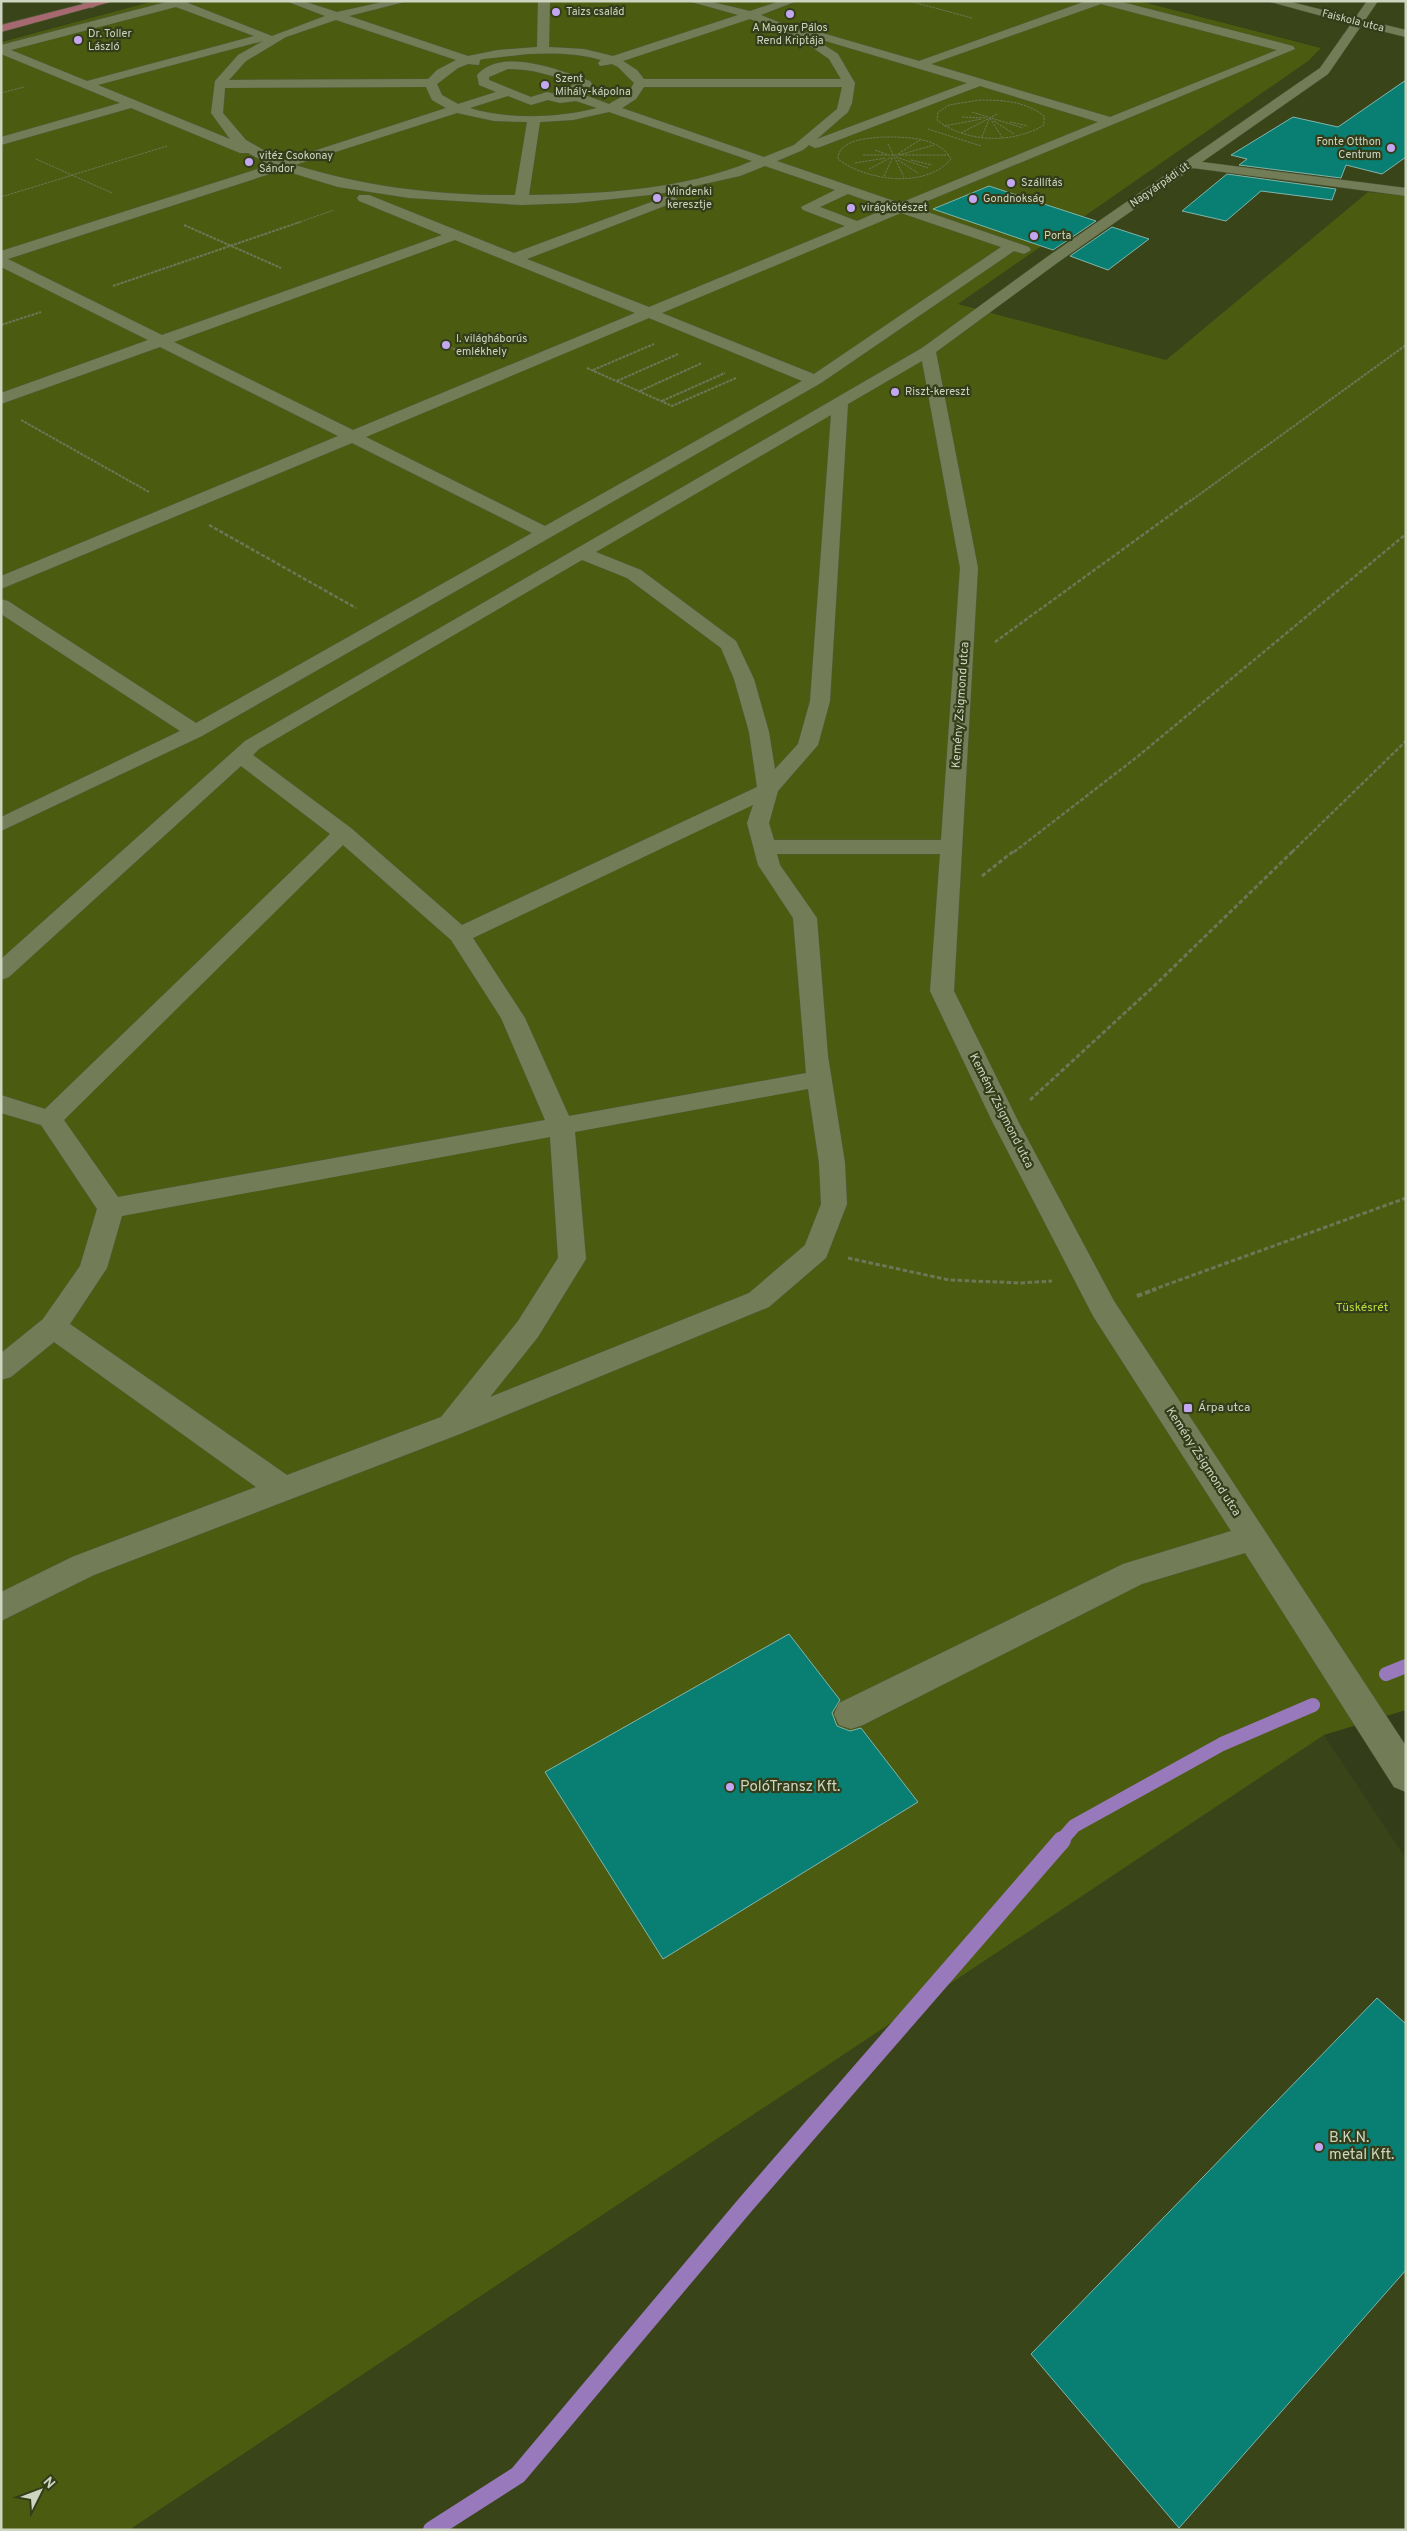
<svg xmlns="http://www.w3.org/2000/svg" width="1407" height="2531" viewBox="0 0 1407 2531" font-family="Overpass,sans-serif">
<rect width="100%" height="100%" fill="#343d1a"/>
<g fill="#394419">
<polygon points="1,1 154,1 1,41"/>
<polygon points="1139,1 1406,1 1406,196 1368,192 1166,360 957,304 1320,47"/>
<polygon points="1324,1735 1406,1859 1406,2530 129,2530"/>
</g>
<polygon fill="#4b5c11" points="154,1 1139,1 1321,48 1308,61 958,304 1166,360 1368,192 1406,196 1406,1710 1324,1735 129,2530 1,2530 1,42"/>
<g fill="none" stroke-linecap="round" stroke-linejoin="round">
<g stroke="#987abc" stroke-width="14">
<polyline points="1386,1674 1406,1666"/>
<polyline points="1061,1841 1074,1826 1222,1744 1313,1705"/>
</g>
<polyline stroke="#987abc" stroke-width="18" points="432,2530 518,2475 746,2204 1062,1840"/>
</g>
<g fill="#087f72" stroke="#81b5ac">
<polygon points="1406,80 1406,157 1382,174 1346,165 1341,178 1239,165 1247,159 1231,155 1293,117 1338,127"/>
<polygon points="1227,174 1336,189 1332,200 1261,191 1226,221 1182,211"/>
<polygon points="989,186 1096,221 1053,250 933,209"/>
<polygon points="1112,227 1149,239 1108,270 1070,256"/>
<polygon points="789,1634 840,1700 832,1713 837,1726 850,1731 861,1728 918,1802 663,1959 545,1772"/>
<polygon points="1377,1998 1406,2024 1406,2270 1179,2528 1031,2354"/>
</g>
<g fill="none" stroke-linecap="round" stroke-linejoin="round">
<g stroke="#51593b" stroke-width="1">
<g id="minor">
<polygon points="77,1 93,1 98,5 92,8"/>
<path d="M 170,1 L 189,1 L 188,3 L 272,36 L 325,16 L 286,1 L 303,1 L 337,12 L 387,1 L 408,1 L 349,16 L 468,56 L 498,50 L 537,47 L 538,1 L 550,1 L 549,47 L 584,49 L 613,56 L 738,15 L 688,1 L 708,1 L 750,11 L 780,1 L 797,1 L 761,15 L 806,33 L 812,30 L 919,61 L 1086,1 L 1118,1 L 1293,46 L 1295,49 L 913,207 L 1029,247 L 1031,250 L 1024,254 L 1014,251 L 821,383 L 202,736 L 1,831 L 1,817 L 180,731 L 1,614 L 1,599 L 8,601 L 196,723 L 532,533 L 352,443 L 1,589 L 1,576 L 338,436 L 160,347 L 1,404 L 1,393 L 148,340 L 1,267 L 1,251 L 270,165 L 248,153 L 240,153 L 131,108 L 1,145 L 1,137 L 120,103 L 1,54 L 1,45 ZM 1101,4 L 1277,50 L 1110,117 L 931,64 ZM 176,7 L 254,36 L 87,81 L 11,50 ZM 750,19 L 796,36 L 829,59 L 841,79 L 644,79 L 637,70 L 623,61 ZM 336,20 L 456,60 L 437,70 L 428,79 L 229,80 L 246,61 L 286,37 ZM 812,37 L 967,83 L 817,139 L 848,112 L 852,103 L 855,83 L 838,54 ZM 263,41 L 238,55 L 215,81 L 211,113 L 230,139 L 98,85 ZM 528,54 C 552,53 578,53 601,60 L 598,63 L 600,66 L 612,64 L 618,67 L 634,83 L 628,93 L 609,104 L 585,95 L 586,93 L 583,89 L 590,87 L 592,84 L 590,81 C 562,71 502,46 477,75 L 479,85 L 496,92 L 458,104 L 442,95 L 437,84 L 458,68 L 468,64 L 479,65 L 480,60 L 483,59 ZM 508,69 C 532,69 552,75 574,84 L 569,87 L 574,93 L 560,95 L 547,92 L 531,97 L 489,80 L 489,77 ZM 980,86 L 1098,122 L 900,203 L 777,161 L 803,150 L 809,145 L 815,148 L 820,147 ZM 426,87 L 432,100 L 446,108 L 283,161 L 246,140 L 223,113 L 225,88 ZM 644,87 L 842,87 L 837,109 L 794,145 L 764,157 L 622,108 L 636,99 ZM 508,96 L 531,105 L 548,100 L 560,103 L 576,101 L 597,108 C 559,118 508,120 470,108 ZM 609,112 L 752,161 C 683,190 603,194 529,195 L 540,122 L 573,120 ZM 457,113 L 494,121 L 527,122 L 515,195 C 440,196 366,187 295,165 ZM 765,166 L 835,190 L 801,207 L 803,210 L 845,226 L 649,307 L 527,259 L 675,202 L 677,199 L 670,195 L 514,253 L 369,195 L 359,195 L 357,198 L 359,201 L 442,235 L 162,335 L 8,259 L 282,170 L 338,187 L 409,198 L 521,205 L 575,203 L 659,194 L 740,176 ZM 848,194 L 888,208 L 857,221 L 820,207 ZM 901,213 L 1001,247 L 814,374 L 662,313 ZM 455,240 L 635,313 L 353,430 L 174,342 ZM 649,318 L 802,381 L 545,526 L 366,437 Z"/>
<path d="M 1267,1 L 1287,1 L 1355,18 L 1367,1 L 1378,1 L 1365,20 L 1406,30 L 1406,37 L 1361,26 L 1328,74 L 1202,162 L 1406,188 L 1406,196 L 1193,168 L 1057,263 L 936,352 L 978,568 L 954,991 L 1018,1121 L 1114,1301 L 1406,1746 L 1406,1792 L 1394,1787 L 1245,1553 L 1142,1584 L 863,1725 L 851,1729 L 839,1725 L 834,1714 L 839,1703 L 1123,1564 L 1231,1531 L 1093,1316 L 992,1121 L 930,991 L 940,854 L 777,854 L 780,865 L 817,918 L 828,1056 L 845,1163 L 847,1204 L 826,1258 L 769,1307 L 460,1434 L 94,1575 L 1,1621 L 1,1592 L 72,1557 L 256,1487 L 54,1342 L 11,1377 L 1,1380 L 1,1353 L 43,1319 L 80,1266 L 97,1209 L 41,1125 L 1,1113 L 1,1095 L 45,1109 L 330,834 L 241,766 L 9,977 L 1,980 L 1,959 L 245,741 L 922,348 L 1047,257 L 1320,68 L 1351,24 ZM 922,361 L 960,568 L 941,840 L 774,840 L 769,823 L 778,791 L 818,745 L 830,701 L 848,404 ZM 831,415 L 810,701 L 798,744 L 775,769 L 769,732 L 754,679 L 736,641 L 641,570 L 596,552 ZM 582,560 L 627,578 L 721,648 L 734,679 L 749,732 L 757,787 L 462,925 L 351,828 L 253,755 L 259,749 ZM 753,805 L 747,823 L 758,865 L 793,918 L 806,1073 L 569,1116 L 525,1018 L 473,938 ZM 343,845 L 451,940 L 501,1018 L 545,1120 L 118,1197 L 64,1120 ZM 808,1089 L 819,1163 L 821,1204 L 805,1245 L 749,1293 L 490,1397 L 538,1337 L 586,1259 L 575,1132 ZM 550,1137 L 558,1258 L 518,1321 L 441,1417 L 287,1475 L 70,1324 L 107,1268 L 122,1216 Z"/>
</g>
</g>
<g stroke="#51593b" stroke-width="1">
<polygon id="major" points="95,1 114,1 1,32 1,25"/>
</g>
<g stroke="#6e7658" stroke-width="1" stroke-dasharray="2.5 1" stroke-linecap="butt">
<polyline points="909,1 972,18"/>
<polyline points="1,93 24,87"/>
<path d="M 979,100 C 1002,100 1025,101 1044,116 L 1044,125 C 1013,144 966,143 937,120 L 938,112 L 949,105 Z"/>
<polyline points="972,112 1023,128"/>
<polyline points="962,117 986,118"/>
<polyline points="990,118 1002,137"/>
<polyline points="994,121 1014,134"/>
<polyline points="1010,122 1028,126"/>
<polyline points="944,126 982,119"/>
<polyline points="928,129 981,146"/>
<polyline points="961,133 997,114"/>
<path d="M 884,137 C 907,137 939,137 951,159 C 926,189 866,181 838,159 C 838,139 870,138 884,137 Z"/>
<polyline points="982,137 989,119"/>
<polyline points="888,144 904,177"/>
<polyline points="875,150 888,155"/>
<polyline points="898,154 920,140"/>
<polyline points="863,155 949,155"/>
<polyline points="899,155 934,145"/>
<polyline points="896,157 928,168"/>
<polyline points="36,159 112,193"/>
<polyline points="898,160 918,173"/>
<polyline points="911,160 932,165"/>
<polyline points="855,163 886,158"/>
<polyline points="869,169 892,157"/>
<polyline points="884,176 893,157"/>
<polyline points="1,197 167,146"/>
<polyline points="297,223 334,210"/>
</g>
<g stroke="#6e7658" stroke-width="2" stroke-dasharray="3 1" stroke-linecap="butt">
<polyline points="184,225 281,268"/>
<polyline points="113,286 300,222"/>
<polyline points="1,325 41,312"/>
<polyline points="446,345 472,358"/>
<polyline points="587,368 672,406 736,378"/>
<polyline points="593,370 654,344"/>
<polyline points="617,381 678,354"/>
<polyline points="640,391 702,363"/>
<polyline points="662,401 725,373"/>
<polyline points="21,420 149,492"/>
<polyline points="1189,502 1406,345"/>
</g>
<g stroke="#6e7658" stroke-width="2.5" stroke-dasharray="4 2" stroke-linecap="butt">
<polyline points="209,525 356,608"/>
<polyline points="995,642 1191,500"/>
<polyline points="1014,852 1137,757 1406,534"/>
<polyline points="1292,852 1406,741"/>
</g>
<g stroke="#6e7658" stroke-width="3" stroke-dasharray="4.5 2.5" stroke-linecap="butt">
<polyline points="982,876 1015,850"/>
<polyline points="1030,1100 1153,987 1294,850"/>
<polyline points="848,1258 949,1280 1021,1283 1052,1281"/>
<polyline points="1152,1290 1406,1198"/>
</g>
<polyline stroke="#6e7658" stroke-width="4" stroke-dasharray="5.5 3" stroke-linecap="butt" points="1137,1296 1156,1289"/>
<use href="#minor" fill="#727d58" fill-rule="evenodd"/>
<use href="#major" fill="#a6696f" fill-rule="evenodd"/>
</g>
<g fill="#c4a7f1" stroke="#343d1a" stroke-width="2">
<circle cx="556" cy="12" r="5"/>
<circle cx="790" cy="14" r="5"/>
<circle cx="78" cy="40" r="5"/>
<circle cx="545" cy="85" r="5"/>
<circle cx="1391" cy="148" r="5"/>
<circle cx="249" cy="162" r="5"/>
<circle cx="1011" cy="183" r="5"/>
<circle cx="657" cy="198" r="5"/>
<circle cx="973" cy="199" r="5"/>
<circle cx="851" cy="208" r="5"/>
<circle cx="1034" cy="236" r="5"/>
<circle cx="446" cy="345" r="5"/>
<circle cx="895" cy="392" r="5"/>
<rect x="1183" y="1403" width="10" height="10" rx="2.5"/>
<circle cx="730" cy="1787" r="5"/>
<circle cx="1319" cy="2147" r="5"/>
</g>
<g text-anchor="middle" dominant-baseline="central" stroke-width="4.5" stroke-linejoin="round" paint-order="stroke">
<g font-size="11" fill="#ced4c0" stroke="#343d1a" text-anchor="start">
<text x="566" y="12">Taizs család</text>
<text x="790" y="28" text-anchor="middle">A Magyar Pálos<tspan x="790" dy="13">Rend Kriptája</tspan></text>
<text x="88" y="34">Dr. Toller<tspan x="88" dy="13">László</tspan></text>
<text x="555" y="79">Szent<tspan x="555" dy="13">Mihály-kápolna</tspan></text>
<text x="1381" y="142" text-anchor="end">Fonte Otthon<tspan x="1381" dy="13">Centrum</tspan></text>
<text x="259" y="156">vitéz Csokonay<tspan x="259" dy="13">Sándor</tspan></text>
<text x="1021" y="183">Szállítás</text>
<text x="667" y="192">Mindenki<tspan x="667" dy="13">keresztje</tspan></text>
<text x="983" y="199">Gondnokság</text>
<text x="861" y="208">virágkötészet</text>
<text x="1044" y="236">Porta</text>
<text x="456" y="339">I. világháborús<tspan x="456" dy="13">emlékhely</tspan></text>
<text x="905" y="392">Riszt-kereszt</text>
</g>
<g font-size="11" fill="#ced4c0" stroke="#343d1a">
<text transform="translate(1353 21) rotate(14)">Faiskola utca</text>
<text transform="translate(1160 185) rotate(-35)">Nagyárpádi út</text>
</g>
<g font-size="12" fill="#ced4c0" stroke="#343d1a">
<text transform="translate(961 705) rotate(-86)">Kemény Zsigmond utca</text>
<text transform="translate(1001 1111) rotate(63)">Kemény Zsigmond utca</text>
<text transform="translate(1203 1462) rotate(57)">Kemény Zsigmond utca</text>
</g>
<g font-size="12" fill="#b9df38" stroke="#343d1a">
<text x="1362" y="1308">Tüskésrét</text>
</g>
<g font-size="12" fill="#ced4c0" stroke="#343d1a" text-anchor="start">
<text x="1198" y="1408">Árpa utca</text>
</g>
<g font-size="15" fill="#ced4c0" stroke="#343d1a" text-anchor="start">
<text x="740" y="1787">PolóTransz Kft.</text>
<text x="1329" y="2138">B.K.N.<tspan x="1329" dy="17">metal Kft.</tspan></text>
</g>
</g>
<rect width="1407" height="2531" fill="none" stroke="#ced4c0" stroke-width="5"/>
<g transform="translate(40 2491) rotate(48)" stroke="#343d1a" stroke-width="4" paint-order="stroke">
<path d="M0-4L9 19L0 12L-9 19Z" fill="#ced4c0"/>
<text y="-8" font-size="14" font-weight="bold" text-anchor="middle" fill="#ced4c0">N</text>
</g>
</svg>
